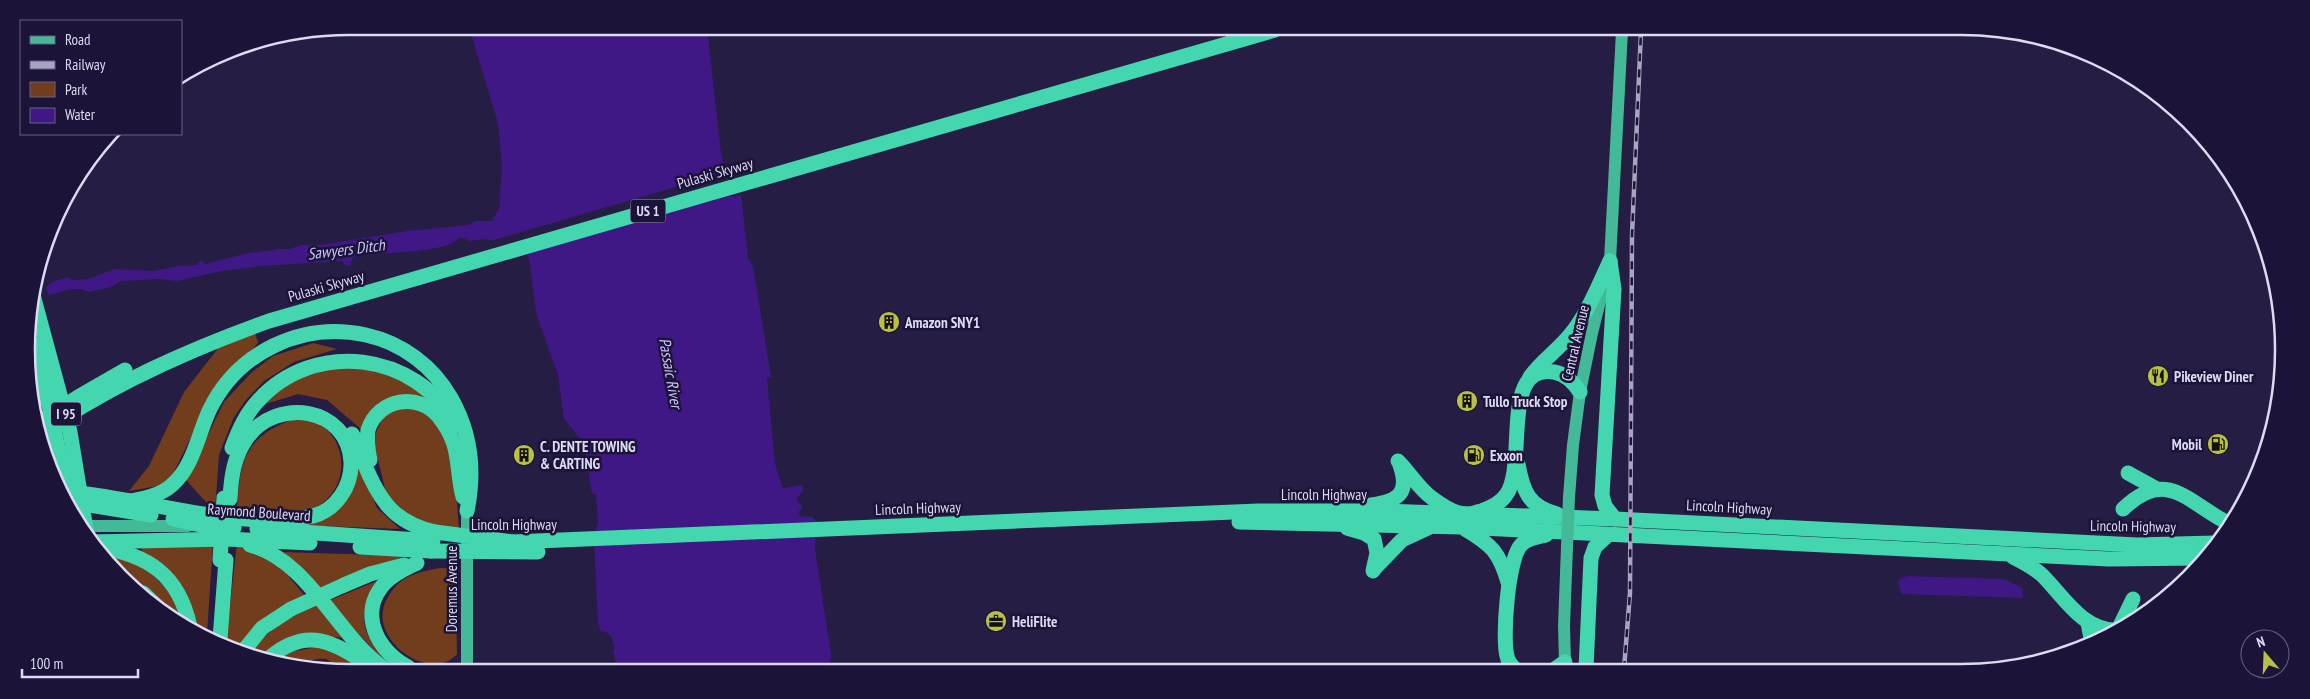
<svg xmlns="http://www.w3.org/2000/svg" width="2310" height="699" viewBox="0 0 2310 699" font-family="'PT Sans Narrow',sans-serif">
<rect width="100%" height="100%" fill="#251d43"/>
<g fill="#713d1c">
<polygon points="255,332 258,343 214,390 170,480 158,486 129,491 149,466 184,392 219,347"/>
<polygon points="313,343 337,349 294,362 264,381 245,401 233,419 219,455 215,512 186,480 224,402 252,372 273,356"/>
<path d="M 338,365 C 378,367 398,368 428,398 C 411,394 387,394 374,407 C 369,413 365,422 361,429 L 327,400 L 298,394 L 259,406 L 305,372 Z"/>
<path d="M 397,408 C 409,408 420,407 430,414 C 457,434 456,498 459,528 L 425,524 L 400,510 L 386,493 L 373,439 L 383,417 Z"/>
<path d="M 297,418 C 306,419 318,421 325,428 C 351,451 345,494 314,508 C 296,516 256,511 237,509 C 240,458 245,436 297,418 Z"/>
<polygon points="359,465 377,508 400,529 292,525 332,511"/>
<path d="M 213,543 L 207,634 L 195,629 C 188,596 177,563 141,553 L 142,546 Z"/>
<polygon points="237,543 279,565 306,597 241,648 226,642"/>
<polygon points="283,552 405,556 321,590"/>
<polygon points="102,555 122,557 144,567 173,595 181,623 175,620 161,602 131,582"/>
<path d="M 440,568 L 455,569 L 457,654 C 430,685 363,637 388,597 C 392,590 399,581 406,578 C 417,572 429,570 440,568 Z"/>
<path d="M 382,579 C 355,613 359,633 390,662 L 387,664 L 328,601 Z"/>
<path d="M 317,605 L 357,653 L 342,638 L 316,634 L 263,657 L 251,652 C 269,628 291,617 317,605 Z"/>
<path d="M 317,647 L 341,652 L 359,667 C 352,667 341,668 335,665 C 332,664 329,660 326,659 C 306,656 303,673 277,663 L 289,652 Z"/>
</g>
<g fill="#3f1886">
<path d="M 469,27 L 707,28 L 721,153 L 731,196 L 733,197 L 741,195 L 748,258 L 753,266 L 771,377 L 767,378 L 775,464 L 783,488 L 802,485 L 803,491 L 796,499 L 802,506 L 802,509 L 798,512 L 800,516 L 812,517 L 817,521 L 815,549 L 831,654 L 830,668 L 617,667 L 613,651 L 615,648 L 610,634 L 600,630 L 598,623 L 594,537 L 598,523 L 596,494 L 592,494 L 585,450 L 582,441 L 564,419 L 558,375 L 536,313 L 530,263 L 522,241 L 510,238 L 494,241 L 486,239 L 470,241 L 460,237 C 447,255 376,251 353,257 L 350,266 L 345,265 L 342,261 L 261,266 L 222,271 L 177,281 L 159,279 L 121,281 L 111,287 L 88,292 L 82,289 L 71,289 L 49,295 L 46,288 L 50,283 L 67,277 L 72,280 L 88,279 L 114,269 L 153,271 L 179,266 L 198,265 L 198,262 L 202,261 L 205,264 L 244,254 L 279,249 L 289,249 L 302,245 L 321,245 L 407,231 L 469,225 L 475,221 L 492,221 L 499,208 L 502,167 L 498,123 Z"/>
<polygon points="1907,576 2004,579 2022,588 2023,598 1901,594 1898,580"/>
</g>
<polygon fill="#251d43" points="727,172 733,195 526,253 521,243 510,241 494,244 487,242"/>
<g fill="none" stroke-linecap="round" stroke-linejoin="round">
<g stroke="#44b998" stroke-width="12">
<polyline points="1569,497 1573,445 1580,392 1592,333 1610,261 1622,31"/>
<polyline points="467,511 467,667"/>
<polyline points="83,526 188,526"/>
<polyline points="1565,662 1564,626 1567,547"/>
</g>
<g stroke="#44d6af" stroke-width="15">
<polyline points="1610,261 1614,289 1602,495 1605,506 1615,519"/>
<path d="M 1530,377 C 1541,361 1557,351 1570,335 C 1588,313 1598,286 1610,261"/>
<path d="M 352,434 C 358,443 361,453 364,463 C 379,500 394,523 435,532"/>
<path d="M 232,448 C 238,431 245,415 257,402 C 313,338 417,352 456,425"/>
<path d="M 370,460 C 368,450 366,440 368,430 C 378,398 419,392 439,417 C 462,446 455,465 463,497"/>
<path d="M 1398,461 C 1410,473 1418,488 1432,498 C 1440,504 1455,514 1466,514 C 1470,515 1476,512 1481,511 C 1490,508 1500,504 1506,495 C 1528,466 1499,363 1554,372 C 1566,374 1574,383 1580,392"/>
<path d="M 1518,464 C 1523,491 1528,506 1557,514"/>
<polyline points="2128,473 2157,489"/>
<path d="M 69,492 C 135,498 200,519 267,520 C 282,520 298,521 313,516 C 336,510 352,486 351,462 C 348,406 276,397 247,438 C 234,456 231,477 230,499"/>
<path d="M 131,501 C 146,498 161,495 172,485 C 193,467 198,435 209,411 C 237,352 302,321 366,335 C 402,343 433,366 451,398 C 471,433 475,472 467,511"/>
<polyline points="71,502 151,515"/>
<path d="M 1371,505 C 1398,501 1410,494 1400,465"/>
<path d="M 2123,509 C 2168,466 2188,504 2230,524"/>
<polyline points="173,519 205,526 234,528"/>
<polyline points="1239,522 1461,527 2109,559 2202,558"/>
<polyline points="1347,528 1364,533 1374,539 1377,553 1373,571"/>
<polyline points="257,529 433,541"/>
<path d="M 1465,529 C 1492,545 1499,552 1508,582"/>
<polyline points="91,542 227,539 310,543"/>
<polyline points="513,542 1258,511 1383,511 1615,519 2137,545 2215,543"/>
<path d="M 250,545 C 309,561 335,632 382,667"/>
<path d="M 97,547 C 148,554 179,575 190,627"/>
<polyline points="360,547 431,551"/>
<path d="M 2013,557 C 2023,562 2033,567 2042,575 C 2064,597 2083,631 2117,630"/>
<polyline points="1374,569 1402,540 1428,528"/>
<polyline points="344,585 370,574 404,565"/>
<polyline points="143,593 166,615"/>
<polyline points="2088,623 2092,643"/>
<polyline points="2118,630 2133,599"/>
<polyline points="220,639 226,560"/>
<polyline points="245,649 262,628 291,609"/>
<path d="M 268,659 C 307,625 334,642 371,667"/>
<path d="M 408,667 C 377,651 358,613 384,584 C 393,574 405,569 417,563"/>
<path d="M 1515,669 C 1511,665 1508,662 1507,656 C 1502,638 1508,558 1521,545 C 1527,538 1537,537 1546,535"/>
<polyline points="1555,669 1565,662"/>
<polyline points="1586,669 1591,558 1595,547 1608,535"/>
</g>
<g stroke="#a8a4c1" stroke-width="4.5">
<polyline id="rail" points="1624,669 1630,593 1632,235 1641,31"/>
</g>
<use href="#rail" stroke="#1c1338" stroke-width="2.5" stroke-dasharray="8" stroke-linecap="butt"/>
<polyline stroke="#44b998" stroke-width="12" points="1567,547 1569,497"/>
<g stroke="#44d6af" stroke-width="15">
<polyline points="33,295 70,432 87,535"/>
<polyline points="31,342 50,409 67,493"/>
<polyline points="37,423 78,397 125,370"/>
<path d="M 38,435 C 109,385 188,350 269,321 L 1275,30"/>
<polyline points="435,532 513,542"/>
<polyline points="431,551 538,552"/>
<polyline points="220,560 224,498"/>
<polyline points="291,609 344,585"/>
</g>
</g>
<defs>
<g id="building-disc" transform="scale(1.125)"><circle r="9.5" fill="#bbc044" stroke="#1c1338"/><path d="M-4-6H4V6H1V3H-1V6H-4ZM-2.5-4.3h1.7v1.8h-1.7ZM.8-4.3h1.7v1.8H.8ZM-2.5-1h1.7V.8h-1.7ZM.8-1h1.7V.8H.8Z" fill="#111"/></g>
<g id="restaurant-disc" transform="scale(1.125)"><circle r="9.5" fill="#bbc044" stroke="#1c1338"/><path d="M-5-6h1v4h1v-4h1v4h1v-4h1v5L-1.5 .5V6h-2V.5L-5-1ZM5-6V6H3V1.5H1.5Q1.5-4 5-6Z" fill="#111"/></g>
<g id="fuel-disc" transform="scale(1.125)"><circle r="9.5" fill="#bbc044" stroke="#1c1338"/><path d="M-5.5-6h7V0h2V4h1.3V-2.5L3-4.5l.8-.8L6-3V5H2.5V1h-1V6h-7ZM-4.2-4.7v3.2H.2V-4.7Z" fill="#111"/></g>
<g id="office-disc" transform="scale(1.125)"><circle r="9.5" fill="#bbc044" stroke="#1c1338"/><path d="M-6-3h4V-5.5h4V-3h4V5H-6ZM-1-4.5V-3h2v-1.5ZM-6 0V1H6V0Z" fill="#111"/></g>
</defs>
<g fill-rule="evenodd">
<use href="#building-disc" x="889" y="322"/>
<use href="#restaurant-disc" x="2158" y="376"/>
<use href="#building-disc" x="1467" y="401"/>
<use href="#fuel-disc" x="2218" y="444"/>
<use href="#building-disc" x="524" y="455"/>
<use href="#fuel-disc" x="1474" y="455"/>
<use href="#office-disc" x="996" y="621"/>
</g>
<g text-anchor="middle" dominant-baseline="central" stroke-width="5" stroke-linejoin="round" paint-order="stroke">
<g fill="#1c1338" stroke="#a39ebb" stroke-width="1">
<rect x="630.5" y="199.5" width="35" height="23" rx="4"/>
<rect x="51" y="402.5" width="30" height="23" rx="4"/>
</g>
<g font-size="14" font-weight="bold" fill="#dddaf3">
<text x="648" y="211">US 1</text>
<text x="66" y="414">I 95</text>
</g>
<g font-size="15" fill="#dddaf3" stroke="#1c1338">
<text transform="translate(715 173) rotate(-16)">Pulaski Skyway</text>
<text transform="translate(326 286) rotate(-16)">Pulaski Skyway</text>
<text transform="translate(1575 343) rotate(-77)">Central Avenue</text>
<text x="1324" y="494">Lincoln Highway</text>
<text transform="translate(1729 507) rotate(3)">Lincoln Highway</text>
<text transform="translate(918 508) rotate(-2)">Lincoln Highway</text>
<text transform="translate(259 512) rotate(4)">Raymond Boulevard</text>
<text x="514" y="524">Lincoln Highway</text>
<text transform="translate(2133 526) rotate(1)">Lincoln Highway</text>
<text transform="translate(451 589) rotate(-90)">Doremus Avenue</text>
</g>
<g font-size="15" font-weight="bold" fill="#dddaf3" stroke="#1c1338" text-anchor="start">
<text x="905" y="322">Amazon SNY1</text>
<text x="2174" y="376">Pikeview Diner</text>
<text x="1483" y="401">Tullo Truck Stop</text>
<text x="2202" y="444" text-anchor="end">Mobil</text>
<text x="540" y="446">C. DENTE TOWING<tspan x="540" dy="17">&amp; CARTING</tspan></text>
<text x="1490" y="455">Exxon</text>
<text x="1012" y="621">HeliFlite</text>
</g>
<g font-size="16" font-style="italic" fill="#ccc4fc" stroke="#1c1338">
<text transform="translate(346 249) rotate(-7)">Sawyers Ditch</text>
<text transform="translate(671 373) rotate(80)">Passaic River</text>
</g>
</g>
<path d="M0 0H2310V699H0ZM349 35H1961A314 314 0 0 1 2275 349V350A314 314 0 0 1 1961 664H349A314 314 0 0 1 35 350V349A314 314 0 0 1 349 35Z" fill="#1c1338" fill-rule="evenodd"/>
<path fill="none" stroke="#dddaf3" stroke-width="2.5" d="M349 35H1961A314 314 0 0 1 2275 349V350A314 314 0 0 1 1961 664H349A314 314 0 0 1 35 350V349A314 314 0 0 1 349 35Z"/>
<rect x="20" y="20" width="162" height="115" fill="#1c1338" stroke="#696383"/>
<rect x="30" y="36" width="25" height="8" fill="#44b998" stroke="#696383"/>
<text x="65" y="45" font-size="15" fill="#dddaf3">Road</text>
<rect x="30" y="61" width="25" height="8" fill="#a8a4c1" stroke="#696383"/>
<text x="65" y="70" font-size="15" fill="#dddaf3">Railway</text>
<rect x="30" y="82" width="25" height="15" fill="#713d1c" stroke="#696383"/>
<text x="65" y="95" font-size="15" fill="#dddaf3">Park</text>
<rect x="30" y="108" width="25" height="15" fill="#3f1886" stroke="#696383"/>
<text x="65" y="120" font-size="15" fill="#dddaf3">Water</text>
<g transform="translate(2265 654) rotate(341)"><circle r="24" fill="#1c1338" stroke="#696383"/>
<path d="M0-4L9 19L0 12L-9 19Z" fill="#bbc044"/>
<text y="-8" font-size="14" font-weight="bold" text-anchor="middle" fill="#dddaf3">N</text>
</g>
<path d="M22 669v8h116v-8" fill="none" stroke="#dddaf3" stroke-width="2.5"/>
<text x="30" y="669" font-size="15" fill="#dddaf3" stroke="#1c1338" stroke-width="4" paint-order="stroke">100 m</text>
</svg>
